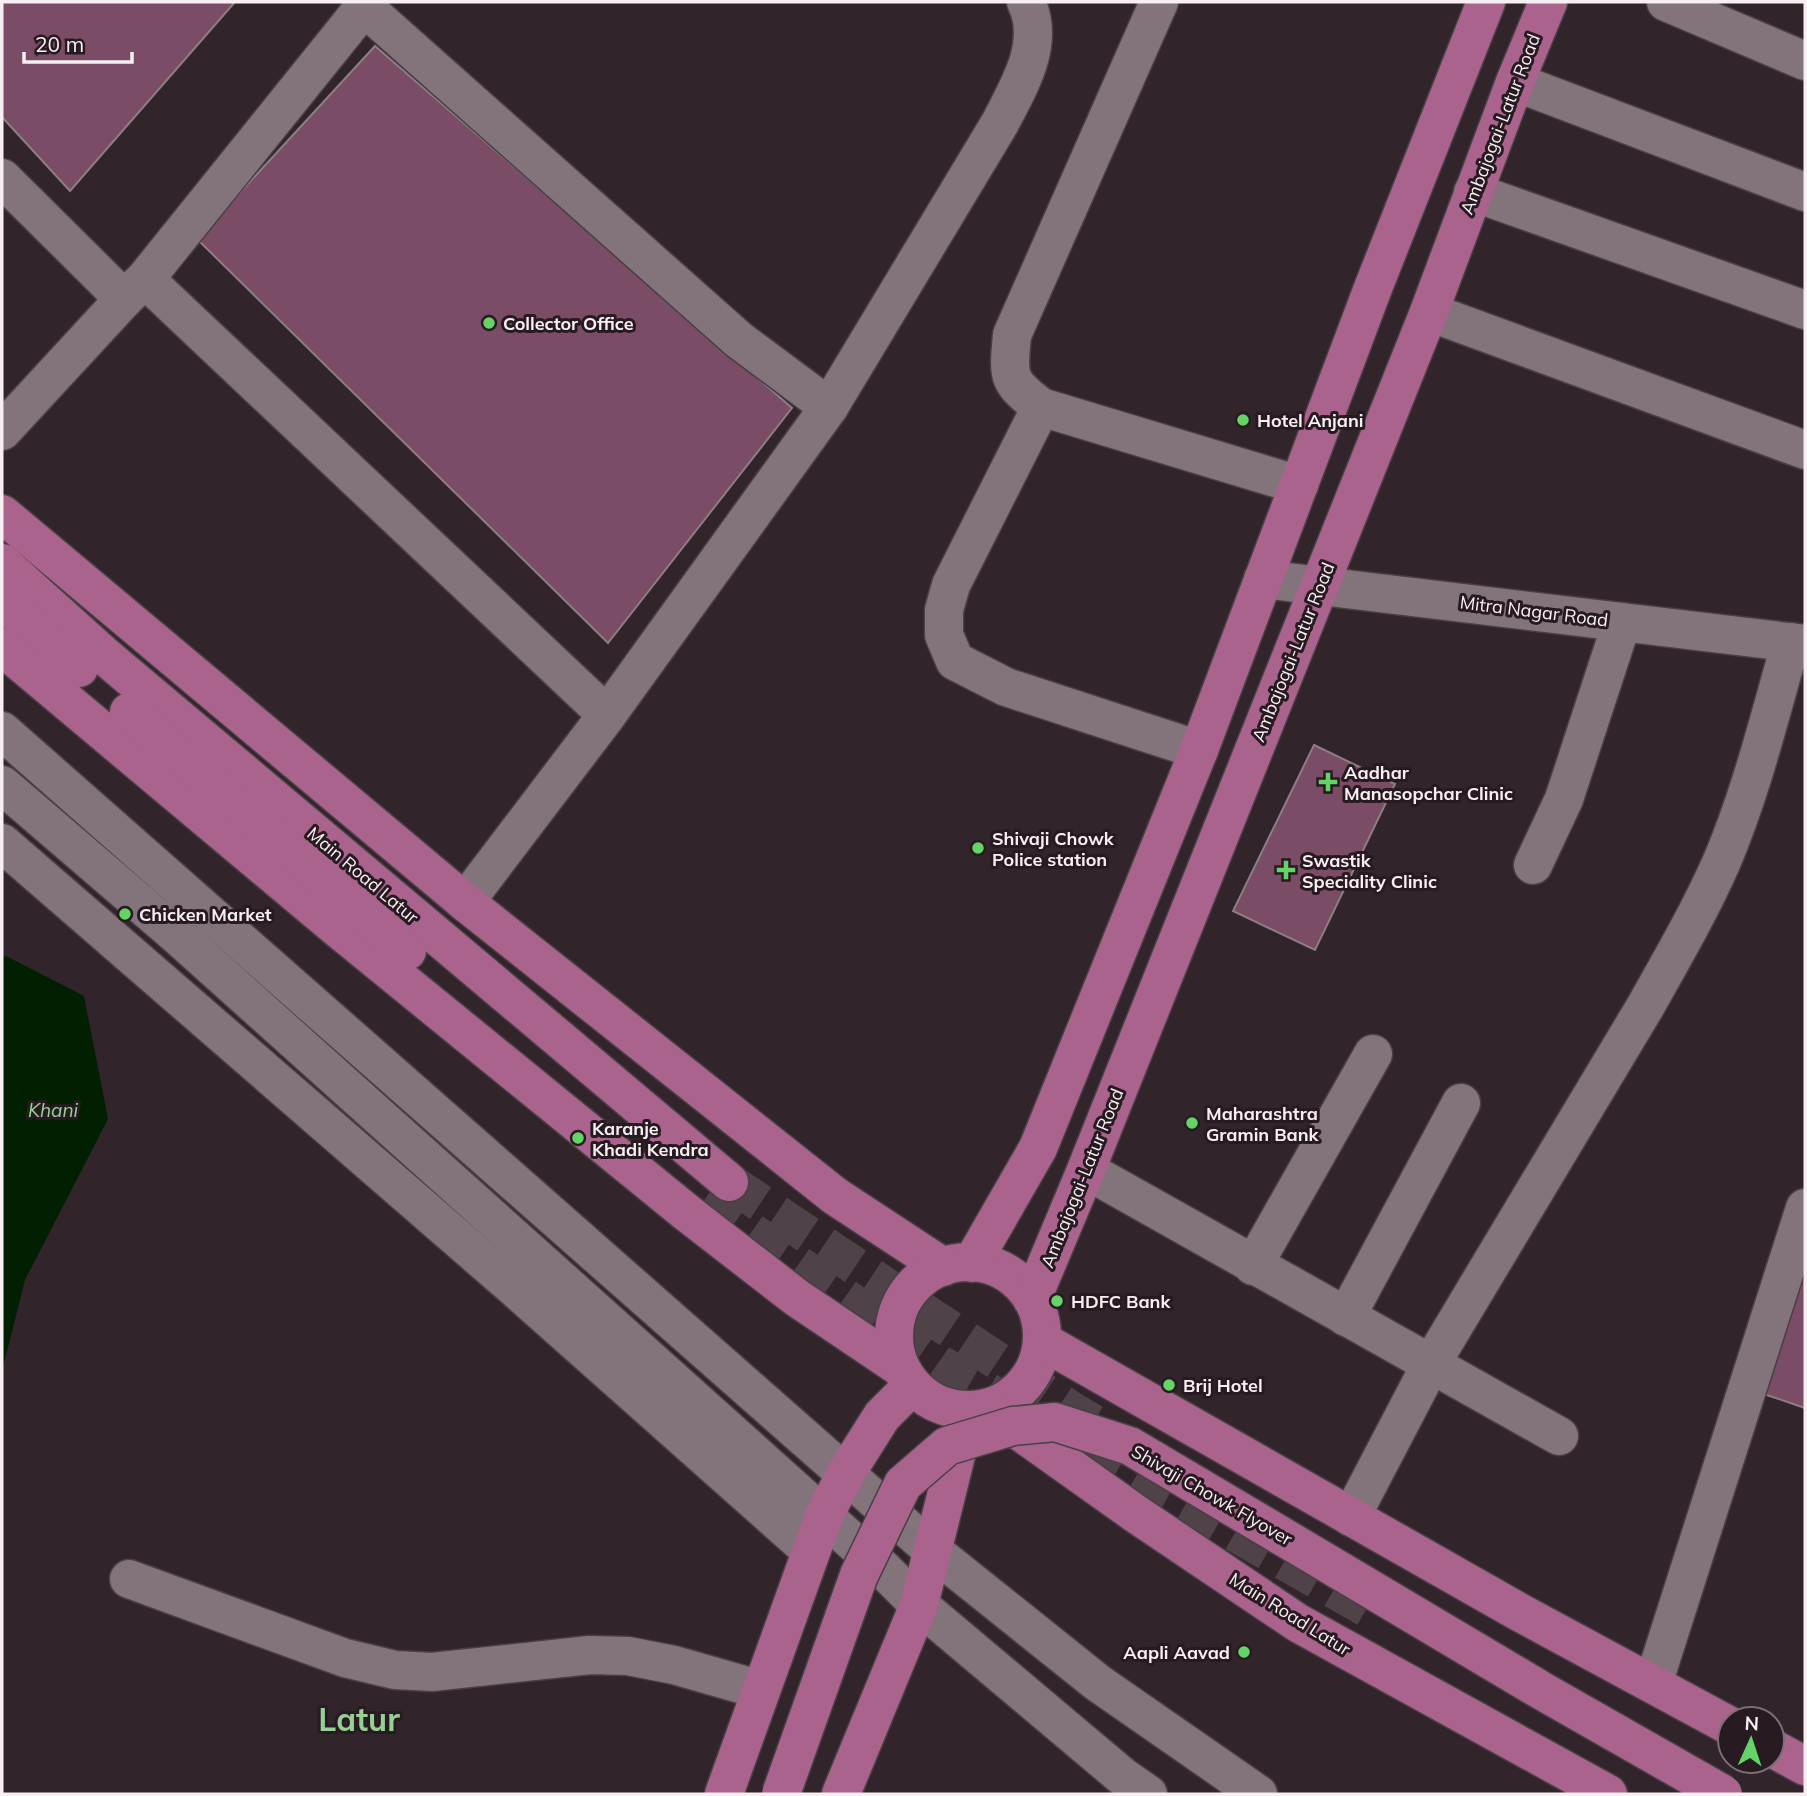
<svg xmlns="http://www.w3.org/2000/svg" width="1807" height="1796" viewBox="0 0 1807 1796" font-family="Mulish,sans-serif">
<rect width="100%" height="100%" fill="#31242a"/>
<polygon fill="#002001" points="6,956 84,996 108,1119 25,1280 2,1371 2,957"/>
<g fill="#7a4c65" stroke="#8d7d85" stroke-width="2">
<polygon points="2,2 235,2 70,191 2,117"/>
<polygon points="375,46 792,408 608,643 197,239"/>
<polygon points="1314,745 1395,784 1315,950 1233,911"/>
<polygon points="1802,1270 1805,1272 1805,1408 1761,1393"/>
</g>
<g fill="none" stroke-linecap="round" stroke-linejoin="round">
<g stroke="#4f4248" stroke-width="38" stroke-dasharray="38 19" stroke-linecap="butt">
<polyline points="729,1182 1074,1412 1107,1431"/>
<polyline points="705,1199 940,1364 1368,1609"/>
</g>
<g stroke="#493f44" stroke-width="41">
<g id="minor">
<path d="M 1159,2 L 1012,335 C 1008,378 1007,381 1041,407 L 1299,485"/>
<polyline points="1666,2 1805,61"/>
<polyline points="363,6 739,340 829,407"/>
<polyline points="1515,82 1805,192"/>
<polyline points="2,178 124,299"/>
<polyline points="1473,192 1805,310"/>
<polyline points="145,279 607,715"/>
<polyline points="1429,312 1805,450"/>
<polyline points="1041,407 951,585 944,610 944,635 955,661 1006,687 1199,750"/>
<polyline points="2,431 124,299 145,279 368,2"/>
<polyline points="1263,579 1805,644"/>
<polyline points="2,731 933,1551 1098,1683 1258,1794"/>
<polyline points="2,785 178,936 883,1569 919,1605 1122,1776 1148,1794"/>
<polyline points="2,843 517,1290 811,1551"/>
<polyline points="1533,865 1564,799 1622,622"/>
<path d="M 465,902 L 607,715 L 829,407 L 1000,123 C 1019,86 1046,43 1026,2"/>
<polyline points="1086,1170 1559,1436"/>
<polyline points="1253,1266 1373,1054"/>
<polyline points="1346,1317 1461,1103"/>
<path d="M 1351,1517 L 1431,1364 L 1645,1007 C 1672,959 1700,911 1722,861 C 1752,790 1770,715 1791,642"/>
<polyline points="129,1579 345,1658 395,1670 432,1672 590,1655 628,1656 674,1665 761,1690"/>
<polyline points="1653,1684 1805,1208"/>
</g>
</g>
<g stroke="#493f44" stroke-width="41">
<g id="major">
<polyline points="2,514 465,902 835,1196 943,1267"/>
<polyline points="2,563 106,657 729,1182"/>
<polyline points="2,601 79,668"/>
<polyline points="2,647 336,927 686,1212 797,1298 901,1368"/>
<polyline points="129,712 407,951"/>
<circle cx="968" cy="1336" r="74"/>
<polyline points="972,1263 1038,1148 1199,750 1373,288 1486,2"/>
<polyline points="1032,1299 1086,1170 1429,312 1515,82 1548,2"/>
<polyline points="1042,1341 1519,1612 1730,1726"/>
<polyline points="987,1408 1136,1514 1298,1623 1608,1794"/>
<polyline points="1772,1748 1805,1766"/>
<polyline points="724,1794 824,1516 846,1473 882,1416 912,1386"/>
<polyline points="841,1794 919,1605 966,1415"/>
</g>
</g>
<use href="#minor" stroke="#83737b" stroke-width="38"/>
<use href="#major" stroke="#aa638c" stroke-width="38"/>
<g stroke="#493f44" stroke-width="41" stroke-linecap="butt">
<polyline id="major-bridge" points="781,1794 859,1575 903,1484 947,1446 1013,1426 1055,1422 1130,1446 1544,1692 1723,1794"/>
</g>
<use href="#major-bridge" stroke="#aa638c" stroke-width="38"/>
</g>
<g fill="#65d467" stroke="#271a21" stroke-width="2.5">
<circle cx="489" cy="323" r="7"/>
<circle cx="1243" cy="420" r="7"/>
<path d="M1324.5 771.5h7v7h7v7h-7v7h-7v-7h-7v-7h7z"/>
<circle cx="978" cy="848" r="7"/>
<path d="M1282.5 859.5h7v7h7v7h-7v7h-7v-7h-7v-7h7z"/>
<circle cx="125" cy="914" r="7"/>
<circle cx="1192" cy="1123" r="7"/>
<circle cx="578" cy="1138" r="7"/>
<circle cx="1057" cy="1301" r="7"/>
<circle cx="1169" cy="1385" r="7"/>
<circle cx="1244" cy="1652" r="7"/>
</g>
<g text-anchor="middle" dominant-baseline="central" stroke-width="6" stroke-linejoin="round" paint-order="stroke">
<g font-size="18" fill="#f8eff3" stroke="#271a21">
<text transform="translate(1500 124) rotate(-69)">Ambajogai-Latur Road</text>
<text transform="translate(1534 611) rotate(7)">Mitra Nagar Road</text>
<text transform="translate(1293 652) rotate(-68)">Ambajogai-Latur Road</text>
<text transform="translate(363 875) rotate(40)">Main Road Latur</text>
<text transform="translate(1082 1178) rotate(-68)">Ambajogai-Latur Road</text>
<text transform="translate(1212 1495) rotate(30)">Shivaji Chowk Flyover</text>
<text transform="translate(1290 1614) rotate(32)">Main Road Latur</text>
</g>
<g font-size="18" font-weight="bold" fill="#f8eff3" stroke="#271a21" text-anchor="start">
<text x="503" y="323">Collector Office</text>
<text x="1257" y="420">Hotel Anjani</text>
<text x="1344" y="772">Aadhar<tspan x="1344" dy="21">Manasopchar Clinic</tspan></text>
<text x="992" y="838">Shivaji Chowk<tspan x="992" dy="21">Police station</tspan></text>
<text x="1302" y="860">Swastik<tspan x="1302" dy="21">Speciality Clinic</tspan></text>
<text x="139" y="914">Chicken Market</text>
<text x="1206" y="1113">Maharashtra<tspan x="1206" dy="21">Gramin Bank</tspan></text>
<text x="592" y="1128">Karanje<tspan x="592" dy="21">Khadi Kendra</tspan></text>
<text x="1071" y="1301">HDFC Bank</text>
<text x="1183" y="1385">Brij Hotel</text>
<text x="1230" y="1652" text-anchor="end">Aapli Aavad</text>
</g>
<g font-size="19" font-style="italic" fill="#99d297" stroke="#271a21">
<text x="53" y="1110">Khani</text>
</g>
<g font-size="32" font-weight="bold" fill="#97d095" stroke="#271a21">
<text x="359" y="1719">Latur</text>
</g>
</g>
<rect width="1807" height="1796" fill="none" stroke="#f8eff3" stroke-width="7"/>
<g transform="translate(1751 1740) rotate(3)"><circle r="33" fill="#271a21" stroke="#7b6f75" stroke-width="2"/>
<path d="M0-5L12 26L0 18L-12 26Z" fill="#65d467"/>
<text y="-10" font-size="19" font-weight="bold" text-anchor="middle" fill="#f8eff3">N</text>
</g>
<path d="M24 52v10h108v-10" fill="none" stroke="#f8eff3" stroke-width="3.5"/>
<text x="35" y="52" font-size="21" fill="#f8eff3" stroke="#271a21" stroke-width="5" paint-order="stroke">20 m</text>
</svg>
